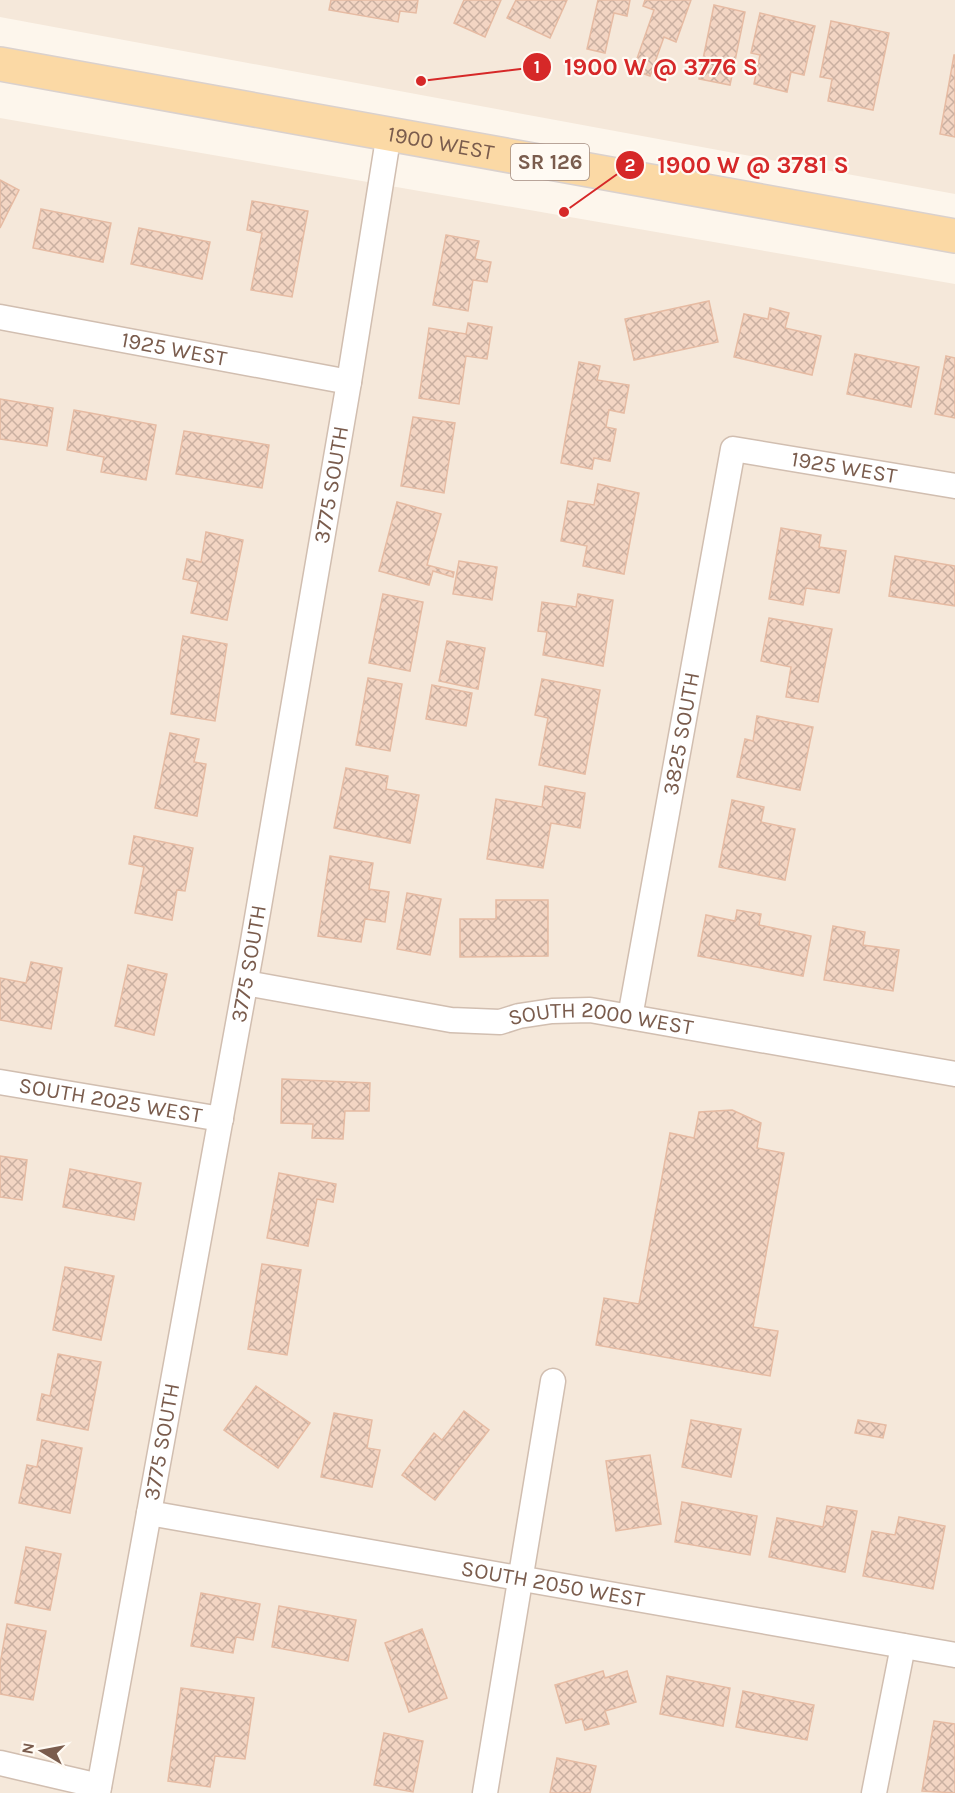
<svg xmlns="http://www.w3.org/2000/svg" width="955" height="1793" viewBox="0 0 955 1793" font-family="Karla,sans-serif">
<defs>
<pattern id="building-cross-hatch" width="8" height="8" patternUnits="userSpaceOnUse" patternTransform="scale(1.5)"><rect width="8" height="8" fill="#f3d5c3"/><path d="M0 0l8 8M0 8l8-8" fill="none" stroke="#cab0a1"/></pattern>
</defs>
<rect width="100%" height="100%" fill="#fdf6ec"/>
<g fill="#f5e8da">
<polygon points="0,0 955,0 955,194 0,17"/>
<polygon points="0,118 955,284 955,1793 0,1793"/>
</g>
<g fill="url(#building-cross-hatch)" stroke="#e6bba3" stroke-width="1.5">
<polygon points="331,0 418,0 416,13 400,11 398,22 329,10"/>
<polygon points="464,0 501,0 485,37 454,23"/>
<polygon points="516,0 567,0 550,38 507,18"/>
<polygon points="598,0 630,0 627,16 614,13 605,53 587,49"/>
<polygon points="645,0 691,0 676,42 664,37 650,76 633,70 654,10 643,6"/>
<polygon points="714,5 745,12 730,85 699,79"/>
<polygon points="760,13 815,26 804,75 791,72 787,92 754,84 760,55 751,53"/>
<polygon points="831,21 889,33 873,110 828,101 832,79 820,77"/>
<polygon points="954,55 955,55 955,137 940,134"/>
<polygon points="0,180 19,190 0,228"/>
<polygon points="252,201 308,211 292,297 251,290 262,233 247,230"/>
<polygon points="41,209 111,223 103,262 33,248"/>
<polygon points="139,228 210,242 202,279 131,264"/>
<polygon points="446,235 479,241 475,259 491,262 487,282 473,280 468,311 433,305"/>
<polygon points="709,301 718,342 634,360 625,319"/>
<polygon points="770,308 789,313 785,328 821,336 812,375 734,357 744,314 768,319"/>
<polygon points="468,323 492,327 487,359 466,356 459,404 419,398 429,328 466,334"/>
<polygon points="855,354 919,367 911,407 847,394"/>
<polygon points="946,356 955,358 955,418 935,414"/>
<polygon points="579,362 600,366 597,380 629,385 624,413 609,410 606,427 616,429 610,461 594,458 592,469 561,463"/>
<polygon points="0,399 53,408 47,446 0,439"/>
<polygon points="74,410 156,425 146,480 101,472 104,457 67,450"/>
<polygon points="413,417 455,423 444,493 401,486"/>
<polygon points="184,431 269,445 262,488 176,474"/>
<polygon points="598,484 639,493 624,574 583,566 587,546 561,541 568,501 594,505"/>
<polygon points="397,502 441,514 427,565 454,572 453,577 433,571 429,585 379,571"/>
<polygon points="781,528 821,535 819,547 846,551 839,593 806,588 803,605 769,599"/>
<polygon points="206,532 243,540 227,620 191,613 198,582 183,579 187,559 201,562"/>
<polygon points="895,556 955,566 955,606 889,596"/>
<polygon points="459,561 497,567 492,600 453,594"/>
<polygon points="383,594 423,602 410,671 369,663"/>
<polygon points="578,594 613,600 603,666 543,655 547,632 538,631 542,602 576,607"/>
<polygon points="769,618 832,629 818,702 786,697 791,667 761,661"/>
<polygon points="183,636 227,644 215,721 171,714"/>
<polygon points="447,641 485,648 478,689 439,681"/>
<polygon points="368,678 402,684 390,751 356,745"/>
<polygon points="542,679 600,690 585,774 539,765 548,718 535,715"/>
<polygon points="432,685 472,693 466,726 426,719"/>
<polygon points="757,716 813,727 800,790 737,777 745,739 753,741"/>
<polygon points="170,733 199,739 194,762 206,764 197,816 155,808"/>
<polygon points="346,768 388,776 386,789 419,795 410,843 334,828"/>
<polygon points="545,786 585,793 580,828 551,823 543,868 487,859 496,799 542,807"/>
<polygon points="732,800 764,807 761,822 795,829 785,880 719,867"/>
<polygon points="134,836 193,848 185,891 177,890 172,920 135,913 144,867 129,864"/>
<polygon points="330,856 373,863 369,889 389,892 385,922 365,919 361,942 318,936"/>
<polygon points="407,893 441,899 430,955 397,949"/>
<polygon points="496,900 548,900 548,956 460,957 460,919 496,919"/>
<polygon points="737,910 761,914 759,925 811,936 803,976 698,956 706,915 735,921"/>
<polygon points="833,926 865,932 863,945 899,950 893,991 824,980"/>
<polygon points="31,962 62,968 51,1029 0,1020 0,978 26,983"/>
<polygon points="128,965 167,974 154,1035 115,1026"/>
<polygon points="282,1079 370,1083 369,1111 345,1111 343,1139 312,1138 313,1124 281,1123"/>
<polygon points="732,1110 761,1123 757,1148 784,1153 753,1327 778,1331 770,1376 596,1345 604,1298 639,1304 670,1133 694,1138 699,1112"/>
<polygon points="0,1156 27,1160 22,1200 0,1197"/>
<polygon points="70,1169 141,1183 134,1220 63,1207"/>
<polygon points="279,1173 336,1184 333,1202 317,1199 308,1246 267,1238"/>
<polygon points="262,1264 301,1270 287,1355 248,1349"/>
<polygon points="65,1267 114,1276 101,1340 53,1330"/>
<polygon points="58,1354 101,1362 88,1430 37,1420 42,1394 50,1396"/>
<polygon points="256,1386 310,1423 278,1468 224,1430"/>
<polygon points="464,1411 489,1430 435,1500 402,1475 434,1433 442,1440"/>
<polygon points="334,1413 372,1420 367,1448 380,1450 372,1487 321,1477"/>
<polygon points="691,1420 741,1429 731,1477 682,1467"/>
<polygon points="858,1420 886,1425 883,1438 855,1433"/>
<polygon points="42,1440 82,1448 70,1513 19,1503 27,1465 37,1467"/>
<polygon points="650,1455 661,1524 616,1531 606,1461"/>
<polygon points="682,1502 757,1516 750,1555 675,1542"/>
<polygon points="827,1506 857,1511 845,1572 769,1557 777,1518 823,1527"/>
<polygon points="899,1517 945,1526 933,1589 863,1576 872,1531 895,1535"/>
<polygon points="26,1547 61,1554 50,1610 15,1603"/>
<polygon points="201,1593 260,1604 253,1640 236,1637 233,1653 191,1646"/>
<polygon points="279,1606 356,1620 348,1661 272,1647"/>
<polygon points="7,1624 46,1631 33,1700 0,1694 0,1664"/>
<polygon points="422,1629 447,1698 409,1712 385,1643"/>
<polygon points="603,1671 605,1678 627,1671 636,1702 605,1711 609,1724 585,1730 582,1719 566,1723 555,1685"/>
<polygon points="667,1676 730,1688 723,1726 660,1714"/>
<polygon points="181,1688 254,1698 245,1759 215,1756 210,1787 168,1781"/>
<polygon points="743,1691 814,1705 807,1740 736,1727"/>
<polygon points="934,1721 955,1724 955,1793 922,1791"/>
<polygon points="384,1733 423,1741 413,1792 374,1785"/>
<polygon points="557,1758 596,1766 590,1793 550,1793"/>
</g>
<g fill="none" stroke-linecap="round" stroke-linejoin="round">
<g stroke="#d1beb0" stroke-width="27">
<g id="street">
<path id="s1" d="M 0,317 L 349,382"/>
<path id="s2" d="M 246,983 L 451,1020 L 500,1022 L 519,1016 L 552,1011 L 590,1010 L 955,1074"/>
<path id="s3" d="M 630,1017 L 733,449 L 955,486"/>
<path id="s4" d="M 0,1082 L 221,1119"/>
<path id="s5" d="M 149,1513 L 955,1655"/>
<polyline points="0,1763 99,1786"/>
<path id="s6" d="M 98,1793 L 252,947 L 349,382 L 389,133"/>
<polyline points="485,1793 553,1381"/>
<polyline points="874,1793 903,1646"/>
</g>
</g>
<g stroke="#dad1cd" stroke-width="36">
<g id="primary">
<path id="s7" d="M 0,64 L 955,236"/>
</g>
</g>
<use href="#street" stroke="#fff" stroke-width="24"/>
<use href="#primary" stroke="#fbd9a5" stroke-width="33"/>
</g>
<g text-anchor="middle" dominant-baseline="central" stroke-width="4.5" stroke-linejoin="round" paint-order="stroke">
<rect fill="#fffaf3" stroke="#a28b7f" stroke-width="1.5" x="511" y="144" width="78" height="36" rx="4.5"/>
<g font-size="21" font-weight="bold" fill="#7a5c4d">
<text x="550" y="162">SR 126</text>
</g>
<g font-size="22" fill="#7a5c4d" stroke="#fffaf3">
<text stroke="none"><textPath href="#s7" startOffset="448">1900 WEST</textPath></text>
<text stroke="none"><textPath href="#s1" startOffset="177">1925 WEST</textPath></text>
<text stroke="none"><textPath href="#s3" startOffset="690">1925 WEST</textPath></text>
<text stroke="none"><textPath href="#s6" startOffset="1329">3775 SOUTH</textPath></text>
<text stroke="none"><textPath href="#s3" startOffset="288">3825 SOUTH</textPath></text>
<text stroke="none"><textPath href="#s6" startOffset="843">3775 SOUTH</textPath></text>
<text stroke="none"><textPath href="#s2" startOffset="360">SOUTH 2000 WEST</textPath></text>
<text stroke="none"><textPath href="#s4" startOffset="112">SOUTH 2025 WEST</textPath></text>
<text stroke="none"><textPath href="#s6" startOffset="357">3775 SOUTH</textPath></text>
<text stroke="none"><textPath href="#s5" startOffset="410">SOUTH 2050 WEST</textPath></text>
</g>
</g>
<path fill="none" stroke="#d62828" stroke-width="2" d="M421 81L537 67M564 212L630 165"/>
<g fill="#d62828" stroke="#fffaf3" stroke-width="2">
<circle cx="421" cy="81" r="6"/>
<circle cx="564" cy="212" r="6"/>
<circle cx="537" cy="67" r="15"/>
<circle cx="630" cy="165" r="15"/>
</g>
<g font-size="18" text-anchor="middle" font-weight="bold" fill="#fff">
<text x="537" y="73">1</text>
<text x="630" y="171">2</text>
</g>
<g font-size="24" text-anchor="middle" font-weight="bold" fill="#d62828" stroke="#fffaf3" stroke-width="4.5" stroke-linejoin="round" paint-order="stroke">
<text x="661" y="75">1900 W @ 3776 S</text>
<text x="753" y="173">1900 W @ 3781 S</text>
</g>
<g transform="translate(42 1751) rotate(280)" stroke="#fffaf3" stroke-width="4.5" paint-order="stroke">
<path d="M0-4.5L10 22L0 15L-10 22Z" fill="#7a5c4d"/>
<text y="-9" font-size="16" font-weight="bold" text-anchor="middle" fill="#7a5c4d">N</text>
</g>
</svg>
